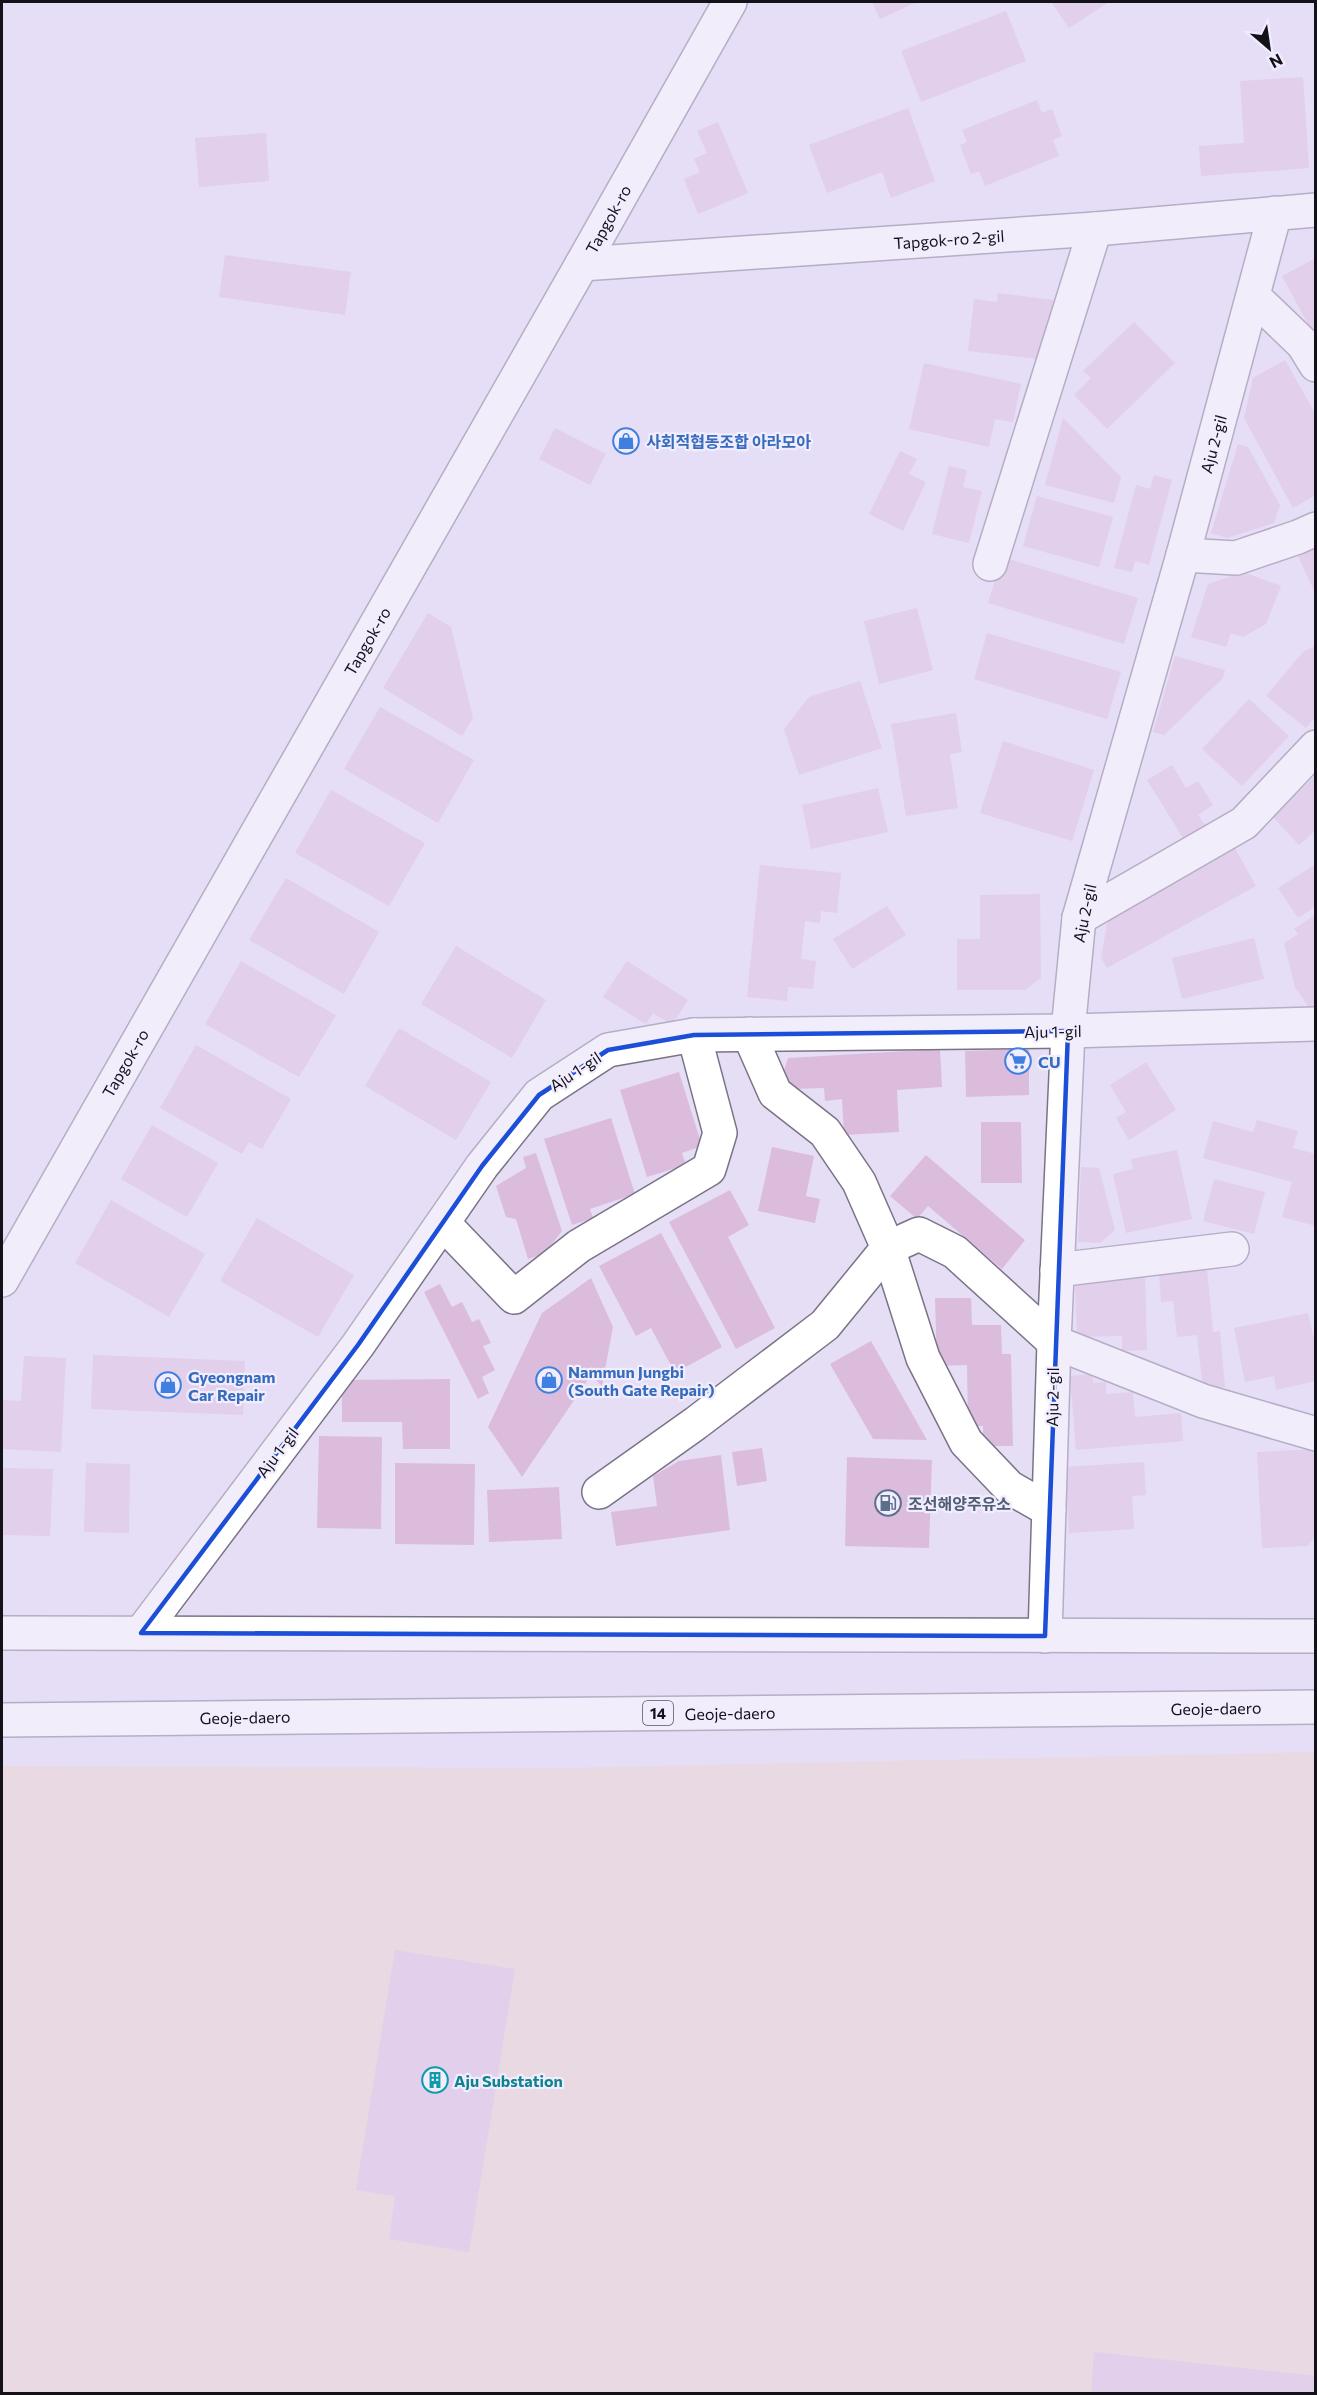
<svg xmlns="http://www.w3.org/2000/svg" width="1317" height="2395" viewBox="0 0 1317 2395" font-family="Commissioner,'Noto Sans KR',sans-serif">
<rect width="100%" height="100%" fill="#e6def5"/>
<polygon fill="#ebd3c9" points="1315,1752 1315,2393 2,2394 2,1766 567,1768"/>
<g fill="#dcbcdd">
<polygon points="872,2 917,2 880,19"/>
<polygon points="1051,2 1109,2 1069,28"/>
<polygon points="1006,11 1026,61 921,102 901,51"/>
<polygon points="1303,77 1309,168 1201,176 1199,146 1244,143 1240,81"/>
<polygon points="1037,100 1042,113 1052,109 1062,136 1053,140 1059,156 985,186 979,171 971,174 960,145 967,142 962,130"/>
<polygon points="908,108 935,181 891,198 882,172 827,193 809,145"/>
<polygon points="718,122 748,193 698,214 684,179 700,172 694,159 707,153 697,131"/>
<polygon points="266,133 269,181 199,187 195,138"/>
<polygon points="225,255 351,272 345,315 219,297"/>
<polygon points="1316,258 1316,339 1282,276"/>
<polygon points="998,293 1053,300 1046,360 968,351 974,299 997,302"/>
<polygon points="1134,322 1175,363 1107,429 1074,395 1091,378 1083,371"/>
<polygon points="1285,360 1316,415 1316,495 1293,508 1244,418 1253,378"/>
<polygon points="924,363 1021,384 1013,422 995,419 989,447 909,429"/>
<polygon points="1063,418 1121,477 1114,503 1045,485"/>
<polygon points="555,428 606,454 590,485 539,459"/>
<polygon points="1238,444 1248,447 1280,505 1274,523 1227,538 1211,533"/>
<polygon points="900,451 917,459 909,474 926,482 903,531 869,514"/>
<polygon points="949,466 967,470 963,487 982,491 969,543 932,534"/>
<polygon points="1154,475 1172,480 1149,565 1135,561 1132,572 1114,568 1136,485 1150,489"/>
<polygon points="1037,496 1113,517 1099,567 1023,546"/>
<polygon points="1316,548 1316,595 1298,556"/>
<polygon points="1002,557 1138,598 1124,644 988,603"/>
<polygon points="1243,572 1281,586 1266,624 1243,637 1231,633 1226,647 1191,637 1208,584"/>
<polygon points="917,608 933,670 879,684 864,621"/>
<polygon points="428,613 451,627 473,718 462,736 383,688"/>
<polygon points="987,633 1121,672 1107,719 974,679"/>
<polygon points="1316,646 1316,716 1306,728 1266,696 1304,651"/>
<polygon points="1175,656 1225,670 1223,678 1164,735 1153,732"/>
<polygon points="860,681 882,748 799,775 784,729 809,697"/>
<polygon points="1249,699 1289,736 1242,786 1202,749"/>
<polygon points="380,707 474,760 438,823 344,769"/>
<polygon points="956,713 962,752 950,754 958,808 906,816 891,724"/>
<polygon points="1003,741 1094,770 1072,841 980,813"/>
<polygon points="1172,765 1186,788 1198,781 1213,805 1198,815 1208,829 1186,843 1147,780"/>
<polygon points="1316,775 1316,830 1299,845 1272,816"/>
<polygon points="878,788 888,832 811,849 802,805"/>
<polygon points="331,790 425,843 389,906 295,853"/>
<polygon points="1235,848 1256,886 1107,968 1101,958 1108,918"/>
<polygon points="1316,864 1316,906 1298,918 1278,888"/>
<polygon points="760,865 841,873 837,913 821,911 820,923 805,921 801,959 816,961 813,989 788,987 787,1001 747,997"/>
<polygon points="286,878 379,932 344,994 249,940"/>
<polygon points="1040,894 1041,978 1025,990 957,990 957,939 980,939 980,895"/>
<polygon points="887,906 906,935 852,969 833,939"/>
<polygon points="1316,914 1316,1005 1310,1009 1295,987 1284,943 1298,934 1294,929"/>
<polygon points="1254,938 1264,979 1182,999 1172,958"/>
<polygon points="456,946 546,1000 512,1058 421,1004"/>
<polygon points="241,961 336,1015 299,1077 205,1024"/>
<polygon points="627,961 688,1000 672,1025 653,1013 646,1024 603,997"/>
<polygon points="399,1028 491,1082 456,1140 365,1086"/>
<polygon points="196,1045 291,1099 262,1149 249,1142 242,1154 160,1108"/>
<polygon points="940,1049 942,1087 897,1090 899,1132 844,1135 842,1099 825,1101 824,1088 794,1089 782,1076 788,1058"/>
<polygon points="1029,1049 1029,1095 966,1097 965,1051"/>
<polygon points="1146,1062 1176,1110 1129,1140 1116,1118 1126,1112 1110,1085"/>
<polygon points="679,1072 702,1146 682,1153 686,1165 647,1177 620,1090"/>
<polygon points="611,1118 635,1194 590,1209 593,1218 572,1225 544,1139"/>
<polygon points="1257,1120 1298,1131 1293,1148 1316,1154 1316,1226 1282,1217 1292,1182 1203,1158 1213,1121 1253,1132"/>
<polygon points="981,1122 1021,1122 1022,1183 981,1183"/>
<polygon points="152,1125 218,1163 187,1217 121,1179"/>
<polygon points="772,1147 814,1156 806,1196 820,1199 815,1223 758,1211"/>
<polygon points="1177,1150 1192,1219 1126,1233 1113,1174 1133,1169 1131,1159"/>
<polygon points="536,1153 562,1231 544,1254 528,1259 516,1219 506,1217 496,1186 526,1168 523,1157"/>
<polygon points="926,1155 1025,1240 1002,1269 928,1206 917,1219 890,1196"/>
<polygon points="1081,1167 1099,1168 1115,1230 1100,1243 1078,1242"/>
<polygon points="1214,1179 1265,1192 1254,1234 1203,1221"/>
<polygon points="730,1190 749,1225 728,1237 775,1328 736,1349 669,1222"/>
<polygon points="111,1200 205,1254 169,1317 75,1263"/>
<polygon points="257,1218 354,1275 318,1337 220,1281"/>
<polygon points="661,1233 722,1347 675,1373 651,1328 636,1336 599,1266"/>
<polygon points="1207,1269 1213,1332 1220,1331 1225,1387 1203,1389 1197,1335 1177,1337 1173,1301 1161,1302 1159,1274"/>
<polygon points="1145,1275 1147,1350 1122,1351 1122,1336 1077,1337 1075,1277"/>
<polygon points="591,1278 613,1327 602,1386 591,1375 522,1477 488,1427 542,1313"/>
<polygon points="440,1284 452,1307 462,1302 472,1322 479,1319 491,1343 483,1346 495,1370 482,1377 489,1393 478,1399 424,1292"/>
<polygon points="935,1298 971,1298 972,1325 1001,1325 1002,1354 1011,1354 1013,1446 983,1446 983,1426 968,1426 967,1365 937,1366"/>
<polygon points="1308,1313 1316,1348 1316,1381 1276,1390 1274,1376 1245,1382 1234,1328"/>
<polygon points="871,1341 927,1440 873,1439 830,1364"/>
<polygon points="93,1355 245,1361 243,1415 91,1409"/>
<polygon points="24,1356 66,1358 61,1452 2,1449 2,1400 21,1401"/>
<polygon points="1092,1374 1093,1383 1106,1382 1106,1394 1133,1392 1135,1417 1181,1413 1183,1441 1076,1450 1070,1376"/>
<polygon points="450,1379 450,1449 403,1449 402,1422 342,1422 342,1380"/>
<polygon points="319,1436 382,1437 381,1529 317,1528"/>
<polygon points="762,1448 767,1481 737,1486 732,1452"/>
<polygon points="1316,1449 1316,1535 1308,1546 1262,1548 1257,1452"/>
<polygon points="721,1455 730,1530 616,1546 611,1512 657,1506 653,1476 679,1461"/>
<polygon points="847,1457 932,1460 929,1548 845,1546"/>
<polygon points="1144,1462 1146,1495 1132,1496 1134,1529 1069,1533 1065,1467"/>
<polygon points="86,1463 130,1464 129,1533 84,1532"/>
<polygon points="395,1463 475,1464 474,1545 395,1544"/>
<polygon points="2,1468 53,1469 50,1536 2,1535"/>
<polygon points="559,1487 562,1539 489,1542 487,1490"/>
<polygon points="395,1950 515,1969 469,2252 389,2239 395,2196 356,2190"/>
<polygon points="1094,2352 1316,2376 1316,2394 1091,2394"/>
</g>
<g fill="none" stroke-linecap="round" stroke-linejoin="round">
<g stroke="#7a7387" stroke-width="36">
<g id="minor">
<polyline points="582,264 1095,229 1316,210"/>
<polyline points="1253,296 1303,344 1316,365"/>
<polyline points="1183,555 1236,558 1298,537 1316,529"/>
<polyline points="990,564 1095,229"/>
<polyline points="1079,918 1244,823 1316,747"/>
<polyline points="749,1034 775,1093 825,1132 859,1182 888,1248 923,1358 966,1442 1009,1487 1049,1510"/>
<polyline points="443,1223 514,1297 579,1246 709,1169 720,1133 694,1035"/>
<polyline points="1057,1270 1232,1249"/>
<polyline points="2,1280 582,264 730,2"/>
<polyline points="599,1492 696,1423 825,1325 888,1248 919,1234 955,1252 1054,1342 1203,1401 1316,1434"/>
<polyline points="141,1633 358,1345 482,1166 539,1095 608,1050 694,1035 1068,1031 1316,1024"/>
<polyline points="1045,1636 1054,1342 1068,1031 1079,918 1183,555 1275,213"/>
</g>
</g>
<g stroke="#7a7387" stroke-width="36">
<g id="highway">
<polyline points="2,1633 1316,1636"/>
<polyline points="2,1720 1316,1707"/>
</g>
</g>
<use href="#minor" stroke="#fff" stroke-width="33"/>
<use href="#highway" stroke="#fff" stroke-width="33"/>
</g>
<path d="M0 0H1317V2395H0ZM 1068,1031 L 1045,1636 L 141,1633 L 358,1345 L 482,1166 L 539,1095 L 608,1050 L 694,1035 Z" fill="#e6def5" fill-opacity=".55" fill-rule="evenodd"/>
<path fill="none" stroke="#1d4ed8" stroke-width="4.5" stroke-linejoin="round" d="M 1068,1031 L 1045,1636 L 141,1633 L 358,1345 L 482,1166 L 539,1095 L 608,1050 L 694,1035 Z"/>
<defs>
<g id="shop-ring" transform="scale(1.35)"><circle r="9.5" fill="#f2ecff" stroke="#3f7fe0" stroke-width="1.5"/><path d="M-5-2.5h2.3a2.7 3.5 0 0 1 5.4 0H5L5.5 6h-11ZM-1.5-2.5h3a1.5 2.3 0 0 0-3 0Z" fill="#3f7fe0"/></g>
<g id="supermarket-ring" transform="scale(1.35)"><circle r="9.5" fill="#f2ecff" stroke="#3f7fe0" stroke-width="1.5"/><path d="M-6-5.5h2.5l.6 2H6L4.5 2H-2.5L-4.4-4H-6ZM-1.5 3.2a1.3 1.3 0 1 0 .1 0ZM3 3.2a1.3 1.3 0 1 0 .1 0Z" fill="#3f7fe0"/></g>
<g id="fuel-ring" transform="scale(1.35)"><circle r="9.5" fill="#f2ecff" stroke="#5c6f8a" stroke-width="1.5"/><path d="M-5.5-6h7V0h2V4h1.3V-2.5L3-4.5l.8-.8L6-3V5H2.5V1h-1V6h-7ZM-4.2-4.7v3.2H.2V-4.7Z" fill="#5c6f8a"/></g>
<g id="building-ring" transform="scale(1.35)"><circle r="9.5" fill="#f2ecff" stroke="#0f9aa8" stroke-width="1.5"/><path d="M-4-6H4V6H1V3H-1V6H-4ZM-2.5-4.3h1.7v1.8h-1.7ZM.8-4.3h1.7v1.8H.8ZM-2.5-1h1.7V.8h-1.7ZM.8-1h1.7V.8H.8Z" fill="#0f9aa8"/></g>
</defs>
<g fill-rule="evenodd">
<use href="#shop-ring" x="626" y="441"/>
<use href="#supermarket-ring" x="1018" y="1061"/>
<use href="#shop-ring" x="549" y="1380"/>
<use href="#shop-ring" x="168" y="1385"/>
<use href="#fuel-ring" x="888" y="1503"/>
<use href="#building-ring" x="435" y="2080"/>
</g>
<g text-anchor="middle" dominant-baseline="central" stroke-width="4.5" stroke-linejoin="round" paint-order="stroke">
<rect fill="#f2ecff" stroke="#57535e" stroke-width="1.5" x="643" y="1701" width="30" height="24" rx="4.5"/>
<g font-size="15" font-weight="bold" fill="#141219">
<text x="658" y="1713">14</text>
</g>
<g font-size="16" fill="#141219" stroke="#f2ecff">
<text transform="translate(608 219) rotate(-61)">Tapgok-ro</text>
<text transform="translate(949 239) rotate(-4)">Tapgok-ro 2-gil</text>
<text transform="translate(1213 444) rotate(-75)">Aju 2-gil</text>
<text transform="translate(367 641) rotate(-60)">Tapgok-ro</text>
<text transform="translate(1084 913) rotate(-78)">Aju 2-gil</text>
<text transform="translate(1053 1031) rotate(-1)">Aju 1-gil</text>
<text transform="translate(125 1063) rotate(-60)">Tapgok-ro</text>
<text transform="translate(575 1071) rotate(-33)">Aju 1-gil</text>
<text transform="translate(1052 1397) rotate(-89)">Aju 2-gil</text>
<text transform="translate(277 1452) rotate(-53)">Aju 1-gil</text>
<text transform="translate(1216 1708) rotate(-1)">Geoje-daero</text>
<text transform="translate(730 1713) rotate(-1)">Geoje-daero</text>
<text transform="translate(245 1717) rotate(-1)">Geoje-daero</text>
</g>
<g font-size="16" font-weight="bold" fill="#366cbe" stroke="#f2ecff" text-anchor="start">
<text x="646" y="441">사회적협동조합 아라모아</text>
<text x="1038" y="1061">CU</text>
<text x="568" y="1371">Nammun Jungbi<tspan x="568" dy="18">(South Gate Repair)</tspan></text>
<text x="188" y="1376">Gyeongnam<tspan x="188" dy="18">Car Repair</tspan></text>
</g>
<g font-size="16" font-weight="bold" fill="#4e5e75" stroke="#f2ecff" text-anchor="start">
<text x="908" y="1503">조선해양주유소</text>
</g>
<g font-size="16" font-weight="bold" fill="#0d838f" stroke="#f2ecff" text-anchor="start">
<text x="454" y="2080">Aju Substation</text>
</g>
</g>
<rect width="1317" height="2395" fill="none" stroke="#141219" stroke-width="6"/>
<g transform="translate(1269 48) rotate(151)" stroke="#f2ecff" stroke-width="4.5" paint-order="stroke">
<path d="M0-4.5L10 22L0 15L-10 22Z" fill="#141219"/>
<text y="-9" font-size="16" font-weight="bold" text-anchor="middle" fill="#141219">N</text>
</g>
</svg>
